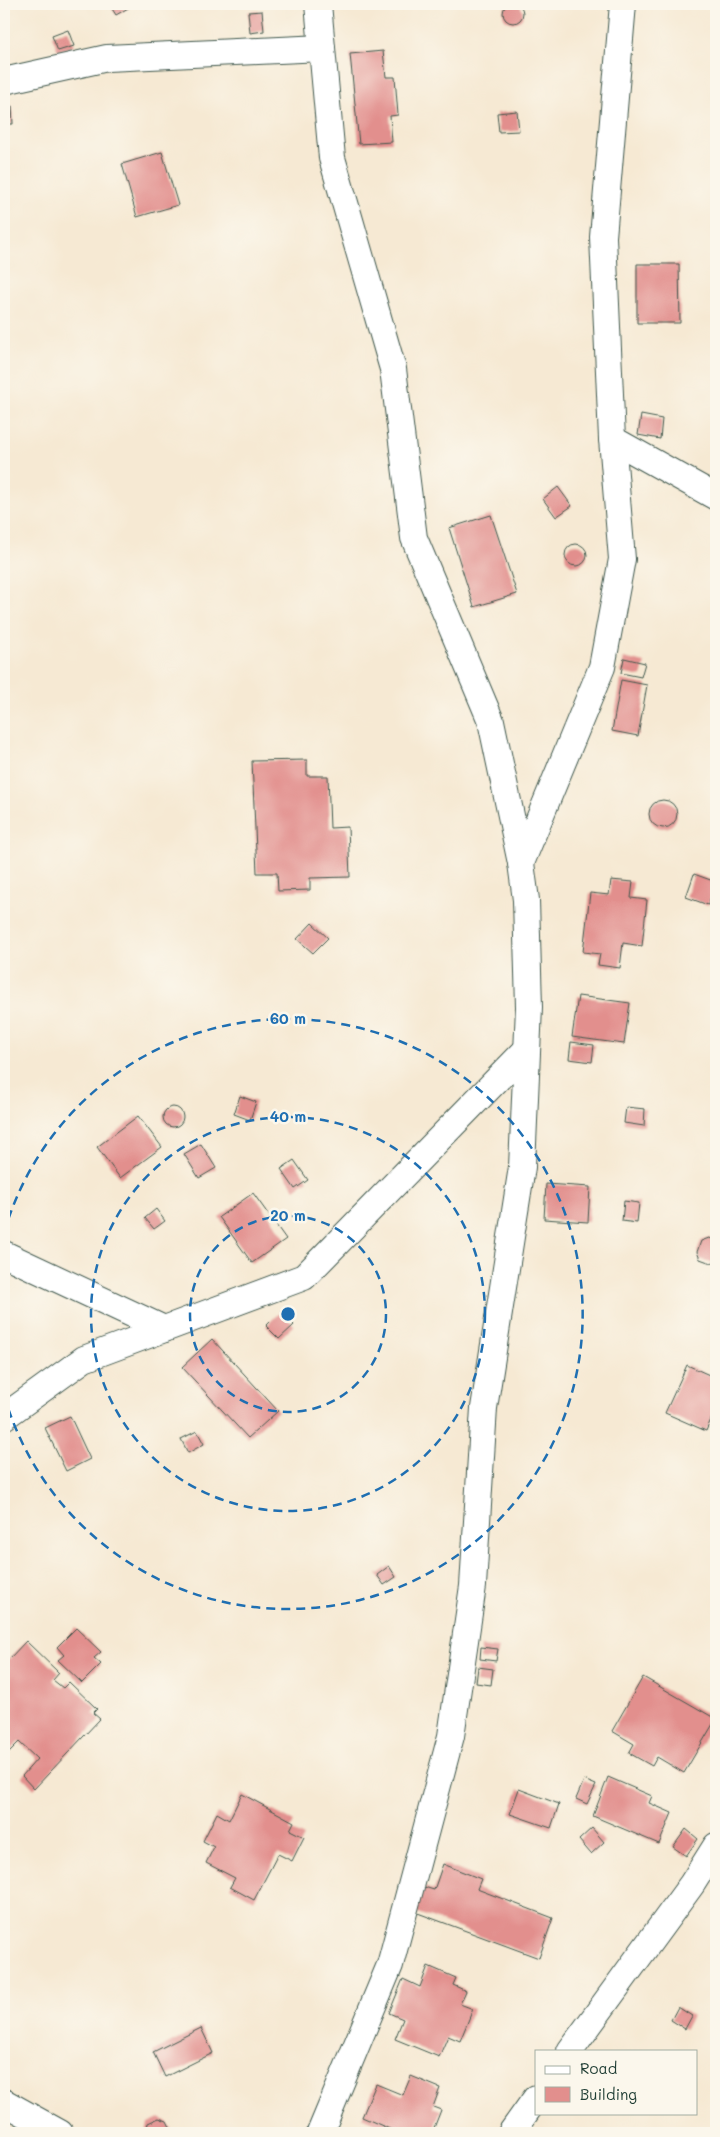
<svg xmlns="http://www.w3.org/2000/svg" width="720" height="2137" font-family="Mali,sans-serif">
<rect width="100%" height="100%" fill="#fbf7ec"/>
<filter id="ink" filterUnits="userSpaceOnUse"><feTurbulence type="fractalNoise" baseFrequency=".02" numOctaves="2"/><feDisplacementMap in="SourceGraphic" scale="10" xChannelSelector="R" yChannelSelector="G"/><feConvolveMatrix kernelMatrix="1 2 1 2 8 2 1 2 1" color-interpolation-filters="sRGB"/></filter>
<filter id="wash" filterUnits="userSpaceOnUse"><feTurbulence type="fractalNoise" baseFrequency=".0096" numOctaves="4" result="noise"/><feDisplacementMap in="SourceGraphic" scale="20" xChannelSelector="R" yChannelSelector="G"/><feGaussianBlur stdDeviation="1.12" result="paint"/><feColorMatrix in="noise" values="0 0 0 0 0 0 0 0 0 0 0 0 0 0 0 0 0 1.4 0 .05"/><feComposite in="paint" operator="in"/></filter>
<g filter="url(#wash)">
<rect width="100%" height="100%" fill="#f6e9d3"/>
<g id="blocks">
<!-- building -->
<g fill="#e28f8d">
<circle cx="513" cy="13" r="10"/>
<path d="M109,4H135L116,15Z"/>
<path d="M262,11L264,31L250,33L248,12Z"/>
<path d="M68,30L74,46L58,51L52,36Z"/>
<path d="M383,51L386,77H395L398,115L390,116L392,142L359,144L350,54Z"/>
<path d="M4,106H12L13,124H4Z"/>
<path d="M517,111L519,131L499,132L497,113Z"/>
<path d="M162,152L178,205L137,217L122,164Z"/>
<path d="M637,264H679L680,323H637Z"/>
<path d="M641,415L662,419L660,439L638,435Z"/>
<path d="M558,487L572,506L556,517L543,499Z"/>
<path d="M491,515L517,594L474,607L449,528Z"/>
<circle cx="576" cy="555" r="11"/>
<path d="M624,658L645,663L641,677L621,673Z"/>
<path d="M621,680L647,685L638,736L612,731Z"/>
<path d="M307,760V776H328L330,828L348,827L350,877L310,878V890L278,891L277,873H257L252,761Z"/>
<circle cx="663" cy="814" r="14"/>
<path d="M694,874L716,882L708,905L686,897Z"/>
<path d="M611,880L633,882L631,898L647,900L642,946L623,943L620,968L598,965L600,954L583,952L590,893L609,895Z"/>
<path d="M312,923L328,938L313,953L297,939Z"/>
<path d="M578,996L630,1003L624,1044L572,1037Z"/>
<path d="M571,1042L594,1045L592,1062L569,1059Z"/>
<path d="M240,1096L256,1102L250,1120L234,1114Z"/>
<path d="M626,1107L645,1109L644,1126L624,1123Z"/>
<circle cx="173" cy="1117" r="10"/>
<path d="M138,1116L162,1147L120,1178L97,1147Z"/>
<path d="M201,1144L216,1168L199,1178L184,1154Z"/>
<path d="M294,1160L308,1180L295,1189L281,1169Z"/>
<path d="M546,1184L590,1187L588,1222L544,1219Z"/>
<path d="M253,1193L286,1239L252,1263L219,1217Z"/>
<path d="M624,1201L639,1203L637,1223L622,1221Z"/>
<path d="M156,1209L165,1221L154,1229L145,1218Z"/>
<path d="M709,1238L716,1240V1261L711,1263L700,1259L697,1252L701,1241Z"/>
<path d="M281,1311L294,1325L279,1339L266,1326Z"/>
<path d="M212,1339L278,1411L248,1438L182,1367Z"/>
<path d="M687,1365L716,1378V1408L706,1431L665,1413Z"/>
<path d="M70,1416L90,1459L66,1471L45,1428Z"/>
<path d="M197,1431L204,1444L188,1453L181,1439Z"/>
<path d="M389,1566L396,1577L384,1585L377,1575Z"/>
<path d="M76,1628L101,1652L94,1658L101,1664L82,1683L58,1660L64,1655L57,1647Z"/>
<path d="M26,1641L59,1673L53,1680L63,1688L69,1682L97,1709L93,1713L100,1719L34,1789L22,1776L37,1759L19,1742L8,1753L4,1748V1656L9,1659Z"/>
<path d="M481,1647L498,1649L496,1661L480,1659Z"/>
<path d="M478,1667L493,1669L491,1685L476,1683Z"/>
<path d="M643,1677L716,1719L684,1773L657,1757L652,1766L629,1753L634,1744L612,1731Z"/>
<path d="M608,1777L652,1796L649,1803L672,1813L659,1844L593,1816Z"/>
<path d="M584,1780L596,1785L587,1804L576,1799Z"/>
<path d="M519,1789L559,1804L551,1828L510,1814Z"/>
<path d="M242,1794L294,1822L290,1830L304,1837L292,1861L278,1854L254,1900L230,1887L235,1878L206,1863L214,1847L203,1841L217,1813L229,1820Z"/>
<path d="M592,1828L604,1842L591,1854L579,1840Z"/>
<path d="M686,1829L698,1839L686,1856L673,1847Z"/>
<path d="M443,1864L481,1879L477,1889L553,1918L539,1958L415,1912L424,1887L434,1890Z"/>
<path d="M428,1966L456,1978L453,1985L466,1991L460,2004L473,2009L460,2041L448,2036L439,2057L395,2039L403,2019L389,2013L403,1979L420,1987Z"/>
<path d="M678,2007L692,2016L685,2029L671,2020Z"/>
<path d="M201,2028L213,2053L165,2077L153,2052Z"/>
<path d="M411,2076L440,2088L433,2107L441,2110L432,2133H390L392,2130L362,2117L376,2084L403,2095Z"/>
<path d="M159,2118L167,2121L171,2129L170,2133H146L148,2123Z"/>
</g>
</g>
</g>
<g filter="url(#ink)">
<use href="#blocks" fill-opacity="0" stroke="#3f574c" stroke-width="1"/>
<g fill="none" stroke-linecap="round" stroke-linejoin="round">
<!-- minor casing -->
<g stroke="#3f574c" stroke-width="28">
<g id="minor">
<path d="M318,4L332,158L393,369L414,538L491,721L521,863"/>
<path d="M4,81L107,58L322,48"/>
<path d="M612,439L716,497"/>
<path d="M4,1254L164,1329"/>
<path d="M4,1417L84,1359L304,1277L527,1049"/>
<path d="M570,2051L692,1884L716,1846"/>
<path d="M4,2102L60,2133"/>
<path d="M320,2133L390,1965L451,1736L473,1586L484,1408L522,1167L529,1007L526,900L521,863L602,667L622,559L612,439L603,237L623,4"/>
<path d="M511,2133L536,2098"/>
</g>
</g>
<!-- minor -->
<use href="#minor" stroke="#fff" stroke-width="26"/>
</g>
</g>
<!-- distance rings -->
<g fill="none" stroke="#1f6fb2" stroke-width="2.5" stroke-dasharray="9 6">
<circle cx="288" cy="1314" r="98"/>
<circle cx="288" cy="1314" r="197"/>
<path d="M4 1233A295 295 0 1 1 4 1395"/>
</g>
<circle cx="288" cy="1314" r="8" fill="#1f6fb2" stroke="#fbf7ec" stroke-width="2.5"/>
<g font-size="15" text-anchor="middle" font-weight="bold" fill="#1f6fb2" stroke="#fbf7ec" stroke-width="5" stroke-linejoin="round" paint-order="stroke">
<text x="288" y="1024">60 m</text>
<text x="288" y="1122">40 m</text>
<text x="288" y="1221">20 m</text>
</g>
<!-- margin -->
<rect width="720" height="2137" fill="none" stroke="#fbf7ec" stroke-width="20"/>
<!-- legend -->
<rect x="535" y="2050" width="162" height="65" fill="#fbf7ec" stroke="#a3ada2"/>
<rect x="545" y="2066" width="25" height="8" fill="#ffffff" stroke="#a3ada2"/>
<text x="580" y="2074" font-size="15" fill="#1f3d34">Road</text>
<rect x="545" y="2087" width="25" height="15" fill="#e28f8d" stroke="#a3ada2"/>
<text x="580" y="2100" font-size="15" fill="#1f3d34">Building</text>
</svg>
